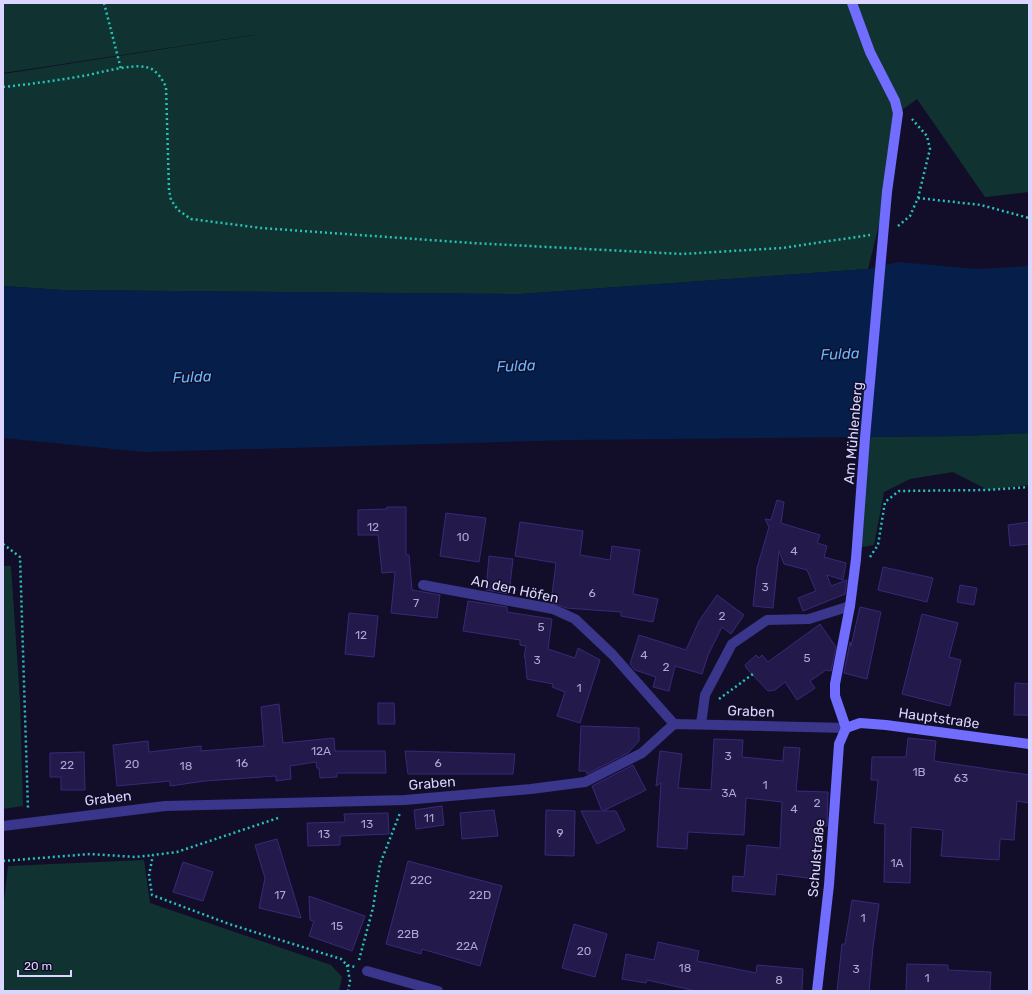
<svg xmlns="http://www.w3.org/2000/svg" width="1032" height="994" font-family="Rubik,sans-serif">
<rect width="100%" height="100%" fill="#120e29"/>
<!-- green -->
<g fill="#103332">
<path d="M3,3H1029V192L985,197L917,99L898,113L887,192L868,269L520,294L61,290L3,286V74L306,27L3,73Z"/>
<path d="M1029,433V485L988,490L953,472L910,479L884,492L874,545L853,549L866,437L962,436Z"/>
<path d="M3,566H11L20,701L23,806L3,809Z"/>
<path d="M144,860L150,903L331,965L342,977L339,991H3V910L8,866Z"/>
</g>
<!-- water -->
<path fill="#061f4a" d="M898,262L977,269L1029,266V433L962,436L571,440L144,452L3,438V286L61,290L520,294L868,269Z"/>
<!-- building -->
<g fill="#23194b" stroke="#382979">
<path d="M777,500L784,502L781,523L820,535L817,543L827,546L824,557L846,563L843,580L827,575L831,586L847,580L845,594L803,611L798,598L816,591L807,570L784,564L779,551L773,608L753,606L757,568L769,527L765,519L771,520Z"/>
<path d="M387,507H406V555H409L412,590L440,595L437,618L391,613L395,572L382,573L378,535H358V510L387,509Z"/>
<path d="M446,513L486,518L479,562L440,556Z"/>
<path d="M520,522L583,531L580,555L610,560L612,546L640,550L633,594L658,599L653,622L621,616V612L566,608L551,602L556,563L515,556Z"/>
<path d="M1029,522V544L1010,546L1008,525Z"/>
<path d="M489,556L513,559L509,594L486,590Z"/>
<path d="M883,567L933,578L927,602L878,590Z"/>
<path d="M960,585L977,588L974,605L957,602Z"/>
<path d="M717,595L744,615L731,634L722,627L708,655L702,674L675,666L669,691L653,687L656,677L635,670L630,664L639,635L686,650L699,621Z"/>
<path d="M468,601L507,607V612L552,619L548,649L575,658L578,648L600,660L580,723L557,716L565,692L552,687L553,684L527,679L525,657H524L526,646L520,645V640L463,631Z"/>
<path d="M860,607L881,612L867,679L844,673L850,642L851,646Z"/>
<path d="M349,613L378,616L374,657L345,654Z"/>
<path d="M922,614L958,623L949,657L961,660L950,706L902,694Z"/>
<path d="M820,624L836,647L831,671L826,670L810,681L815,688L797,700L785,682L775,690L768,691L747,669L745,665L756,655L759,658L762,655L768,662Z"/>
<path d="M1015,683L1029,684V715H1014Z"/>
<path d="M378,703H394L395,724H378Z"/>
<path d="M279,704L283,743L334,738L335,751H385L386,773H337V777L320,778L319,768H317L316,762L290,766L291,779L276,781V776L205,781L170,786V781L117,786L113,745L148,741L149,752L201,746V751L264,746L261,707Z"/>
<path d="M581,726L639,728V741L628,753L587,774L586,771H579Z"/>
<path d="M908,738L936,741L934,761L1029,775V803L1017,801L1014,840L1000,839L999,860L941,856L943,830L911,827L910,883L884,882L885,824L874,823L878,780H871L872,757H906Z"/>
<path d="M714,739L743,740L742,757L783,761L784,747L800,748L796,791L828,792L827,826H822L815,879L777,874L775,895L732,891L733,876L744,877L747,845L780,848L782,802L746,798L744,835L688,832L687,849L657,847L661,783L656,786L660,751L682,754L678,788L711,790Z"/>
<path d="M405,751L515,754L513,774H408Z"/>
<path d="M84,752L85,790H61V777H50V753Z"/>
<path d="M633,765L646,790L603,811H616L625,830L597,844L581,811H602L592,786Z"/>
<path d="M442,806L444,825L416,829L414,810Z"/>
<path d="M494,810L498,836L462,839L460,813Z"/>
<path d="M546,810L575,811L574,856L545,855Z"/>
<path d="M388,813L389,834L340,836V845L308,846L307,823L345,822L344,814Z"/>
<path d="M277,839L283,859L301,918L259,908L265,878L255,845Z"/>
<path d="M408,861L502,886L480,966L422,949L421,954L386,944Z"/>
<path d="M183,862L213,872L203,901L173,892Z"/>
<path d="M309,896L365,916L352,951L309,936L314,921L310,920Z"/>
<path d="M852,900L879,904L873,947L869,991H837L842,944H845Z"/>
<path d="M574,924L607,934L595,977L562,968Z"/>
<path d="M658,942L699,951L697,961L756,973L757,965L803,969L802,991H696L647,980L646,983L622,979L626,954L654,960Z"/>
<path d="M907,964L948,965V970L991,972L990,991H906Z"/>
</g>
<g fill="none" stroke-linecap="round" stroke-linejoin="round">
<!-- path -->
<g stroke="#26c3b8" stroke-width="2.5" stroke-dasharray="2 3" stroke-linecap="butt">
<path d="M104,3L121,69"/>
<path d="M3,87C32,84 60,80 88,75C102,72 132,64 145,67C156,68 162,79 166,87L169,190L171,200L178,210L191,219L261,228L472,243L682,254L782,248L870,235"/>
<path d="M918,198L981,205L1029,218"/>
<path d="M898,226L910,216L918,198L930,149L927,136L912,119"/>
<path d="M3,544L20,557L28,809"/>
<path d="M870,557L878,545L885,502L899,491L988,490L1029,487"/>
<path d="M719,699L753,674"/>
<path d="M278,818L177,852L153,855L149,875L152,895L229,924L341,959L347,965L355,967"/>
<path d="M3,861L90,854L136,857L153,855"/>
<path d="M359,960L373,908L380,864L400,813"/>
<path d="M347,965L350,981L348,991"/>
</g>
<!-- street -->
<g stroke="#39368b" stroke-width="10">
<path d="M423,585L553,609L575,619L612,654L674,724"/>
<path d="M701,724L705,695L732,644L767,620L809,619L850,606"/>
<path d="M3,826L165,806L405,800L531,789L585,782L642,753L674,724L846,728"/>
<path d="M367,971L438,991"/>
</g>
<!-- secondary -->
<g stroke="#706dff" stroke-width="10">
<path d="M852,3L870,52L895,101L898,113L887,192"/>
<path d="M846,728L860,723L886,725L1029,744"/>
<path d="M846,728L835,696V684L850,606L856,559"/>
<path d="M817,991L829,885L839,744L846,728"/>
</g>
<!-- secondary-bridge -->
<path stroke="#706dff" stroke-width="10" d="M856,559L865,438L887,192"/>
</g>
<g text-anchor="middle" stroke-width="3" stroke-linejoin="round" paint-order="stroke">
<!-- number labels -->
<g font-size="12" fill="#aca7d2">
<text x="373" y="531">12</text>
<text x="463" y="541">10</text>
<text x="794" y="555">4</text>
<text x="765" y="591">3</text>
<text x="592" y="597">6</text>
<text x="416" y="607">7</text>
<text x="722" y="620">2</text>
<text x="541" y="631">5</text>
<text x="361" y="639">12</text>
<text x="644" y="659">4</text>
<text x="807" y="662">5</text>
<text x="537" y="664">3</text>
<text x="666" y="671">2</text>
<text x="579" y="692">1</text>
<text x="321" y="755">12A</text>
<text x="728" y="760">3</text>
<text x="242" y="767">16</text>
<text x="438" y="767">6</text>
<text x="132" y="768">20</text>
<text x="67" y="769">22</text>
<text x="186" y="770">18</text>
<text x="919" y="776">1B</text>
<text x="961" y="782">63</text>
<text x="765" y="789">1</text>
<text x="729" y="797">3A</text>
<text x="817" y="807">2</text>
<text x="794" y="813">4</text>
<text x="429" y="822">11</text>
<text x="367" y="828">13</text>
<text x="560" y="837">9</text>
<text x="324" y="838">13</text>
<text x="897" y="867">1A</text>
<text x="421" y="884">22C</text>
<text x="280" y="899">17</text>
<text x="480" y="899">22D</text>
<text x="863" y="922">1</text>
<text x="337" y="930">15</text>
<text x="408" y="938">22B</text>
<text x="467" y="950">22A</text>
<text x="584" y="955">20</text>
<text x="685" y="972">18</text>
<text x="856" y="973">3</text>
<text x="927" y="982">1</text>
<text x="779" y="984">8</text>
</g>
<!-- street labels -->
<g font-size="14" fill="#dad6ff" stroke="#120e29">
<text transform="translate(853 433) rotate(-85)" y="5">Am Mühlenberg</text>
<text transform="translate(515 589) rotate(12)" y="5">An den Höfen</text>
<text transform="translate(751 711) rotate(2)" y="5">Graben</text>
<text transform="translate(939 718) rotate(8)" y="5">Hauptstraße</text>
<text transform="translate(432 783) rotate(-5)" y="5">Graben</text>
<text transform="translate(108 798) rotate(-7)" y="5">Graben</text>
<text transform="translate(816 858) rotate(-85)" y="5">Schulstraße</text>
</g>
<!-- water labels -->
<g font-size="15" font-style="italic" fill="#64b8ff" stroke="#120e29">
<text transform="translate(840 354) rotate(-2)" y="5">Fulda</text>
<text transform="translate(516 366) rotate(-2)" y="5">Fulda</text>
<text transform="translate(192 377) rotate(-2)" y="5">Fulda</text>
</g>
</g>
<!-- border -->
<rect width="1032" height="994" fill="none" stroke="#dad6ff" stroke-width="8"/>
<!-- scale -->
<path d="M18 970v6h53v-6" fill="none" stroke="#dad6ff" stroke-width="2"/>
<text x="24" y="970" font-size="12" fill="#dad6ff" stroke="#120e29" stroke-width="3" paint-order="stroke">20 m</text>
</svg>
